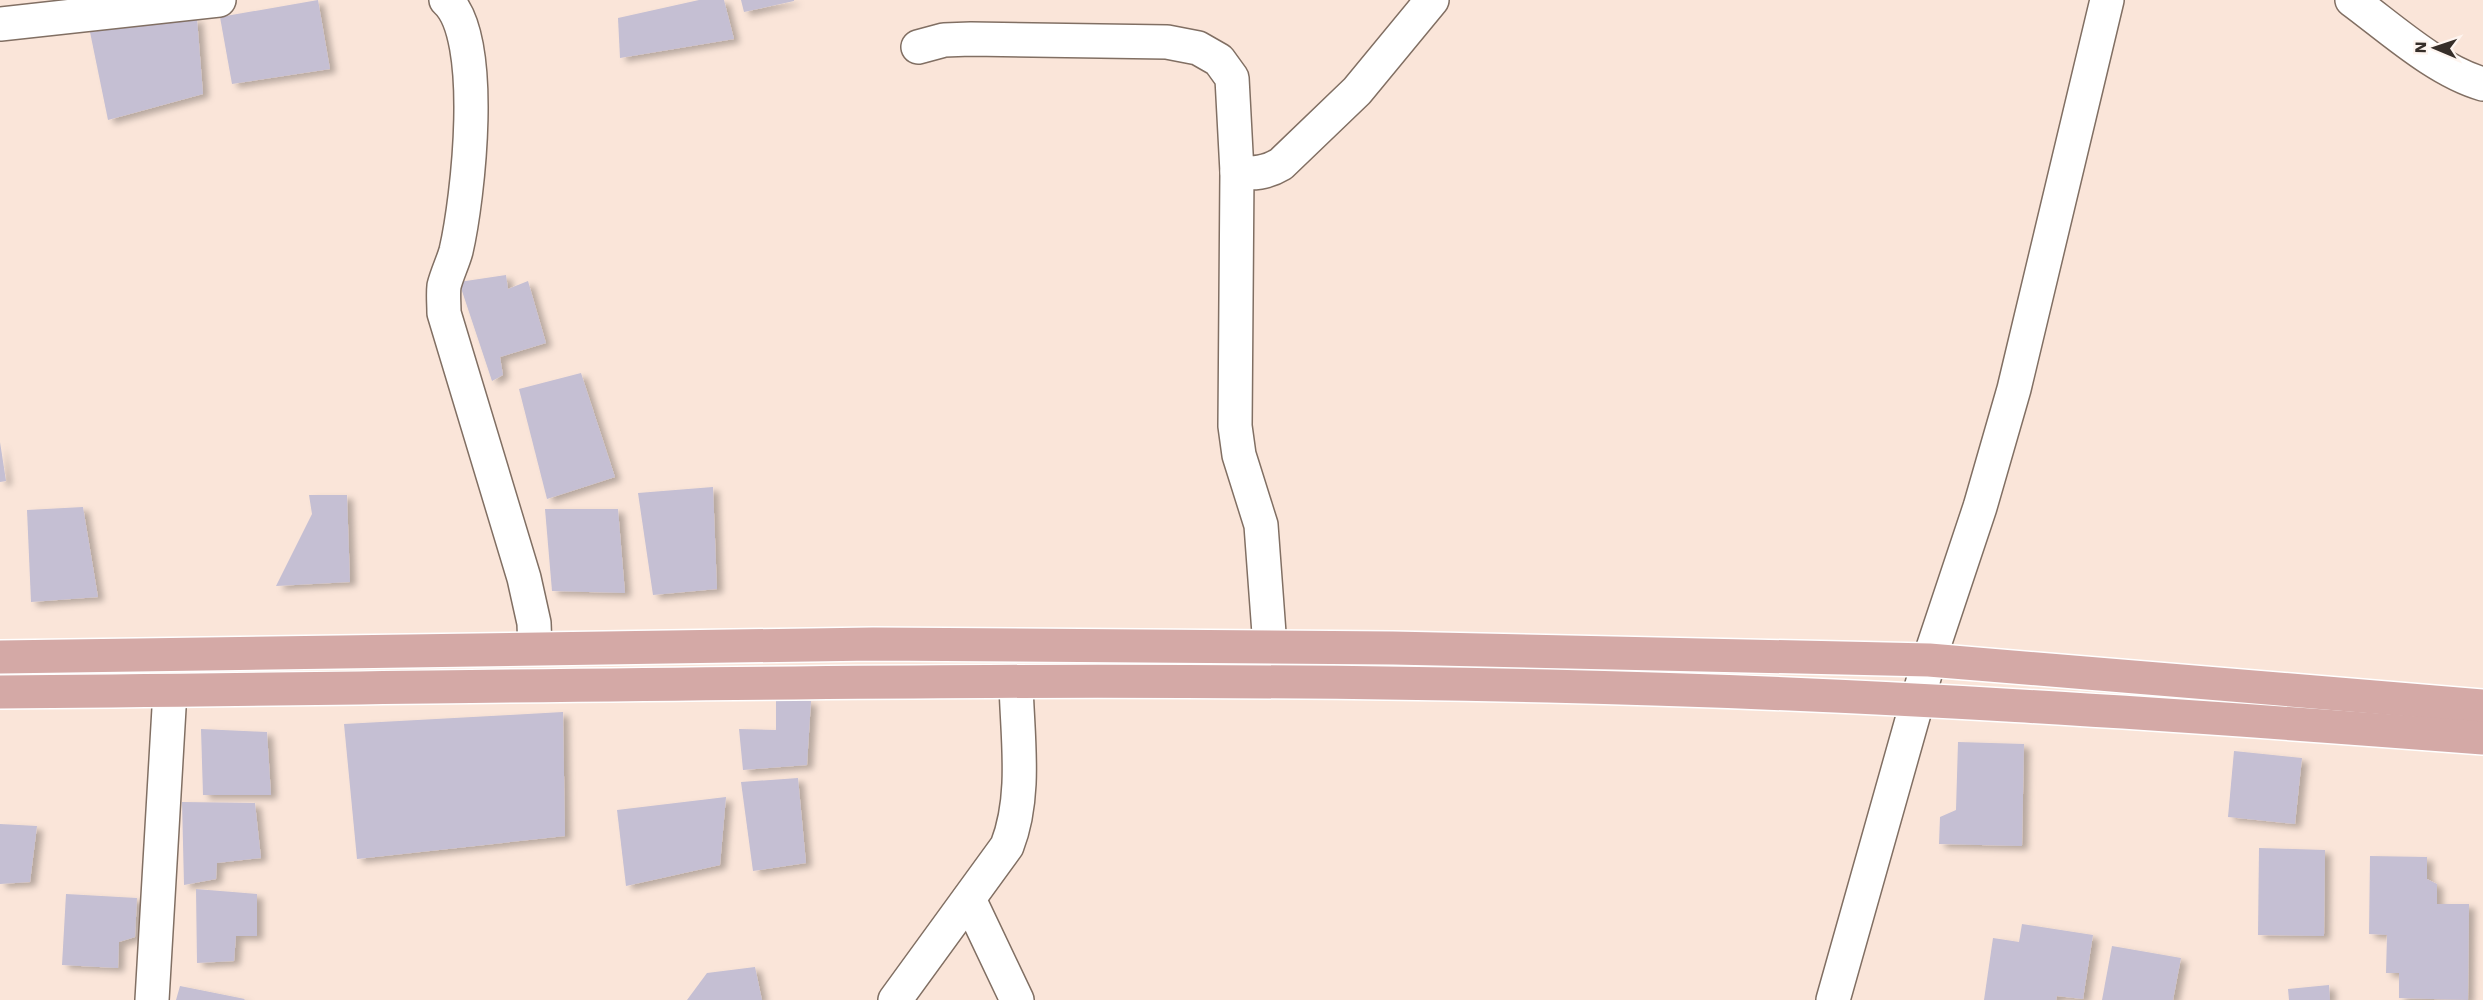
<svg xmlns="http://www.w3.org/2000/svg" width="2483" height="1000" font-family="'Work Sans',sans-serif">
<defs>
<filter id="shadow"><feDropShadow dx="6" dy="4" stdDeviation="3" flood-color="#0004"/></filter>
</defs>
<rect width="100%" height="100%" fill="#fae5d9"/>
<!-- building -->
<g fill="#c5bfd3" filter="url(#shadow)">
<path d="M318,0L330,69L232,84L220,17Z"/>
<path d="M699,0H724L734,39L620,58L618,18Z"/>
<path d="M741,0H794V1L744,12Z"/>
<path d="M197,18L203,94L108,120L90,32Z"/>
<path d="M506,275L508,289L528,281L546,343L500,357L503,375L492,381L459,282Z"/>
<path d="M581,373L615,477L547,499L519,389Z"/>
<path d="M0,442L6,481L0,482Z"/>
<path d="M713,487L717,589L653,595L638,493Z"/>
<path d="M309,495H347L350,582L276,586L312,514Z"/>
<path d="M83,507L98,597L31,602L27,510Z"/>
<path d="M545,509H618L625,593L552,591Z"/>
<path d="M776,698L811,701L807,765L743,770L739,729L776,730Z"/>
<path d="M563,712L565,836L357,859L344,724Z"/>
<path d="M201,729L267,732L271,795H203Z"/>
<path d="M1958,742L2024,744L2022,846L1939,844L1940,817L1956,810Z"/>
<path d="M2234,751L2302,758L2295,824L2228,817Z"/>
<path d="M798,778L806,863L753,871L741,782Z"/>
<path d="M726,797L720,865L626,886L617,810Z"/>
<path d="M182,802L255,803L261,858L217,863L216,879L184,885Z"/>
<path d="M0,824L37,826L30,882L0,884Z"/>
<path d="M2259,848L2325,850L2324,936L2258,935Z"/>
<path d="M2370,856L2427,857V879L2437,884V904H2469L2468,1000L2399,998V973H2386L2387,935L2369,934Z"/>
<path d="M196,889L257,894V936H236L234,961L197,963Z"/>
<path d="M66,894L137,898L135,937L119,942L118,968L62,965Z"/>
<path d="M2022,924L2093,935L2083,999L2057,996L2056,1000H1984L1993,938L2019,942Z"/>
<path d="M2112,946L2181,958L2173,1000H2102Z"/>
<path d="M755,967L762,1000H687L707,973Z"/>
<path d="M2329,985L2330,1000H2289L2288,989Z"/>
<path d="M180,986L245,999L244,1000H176Z"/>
</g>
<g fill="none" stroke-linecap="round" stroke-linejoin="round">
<!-- minor casing -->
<g stroke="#816f63" stroke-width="36">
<g id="minor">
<path d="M446,0C487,36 468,199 456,251C453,262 447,274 444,286C443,294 444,304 444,313L524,578L534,623L535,649"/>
<path d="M2352,0C2390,28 2437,71 2483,84"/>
<path d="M0,24L219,0"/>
<path d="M918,47L944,40L971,39L1167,42L1198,48L1219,60L1232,78L1237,172L1235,426L1239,455L1261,525L1270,647"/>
<path d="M1237,172C1254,174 1266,173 1281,164L1357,91L1432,0"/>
<path d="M969,899L1017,1000"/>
<path d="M152,1000L170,691"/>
<path d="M895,1000L1007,846C1027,795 1017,735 1016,682"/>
<path d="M1833,1000L1929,660L1980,507L2014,389L2107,0"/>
</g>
</g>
<!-- major casing -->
<g stroke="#fff" stroke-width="36">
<g id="major">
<path d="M0,657L873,644L1393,648L1929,660L2483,706"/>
<path d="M0,692C516,688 1032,674 1548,686C1860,693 2172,714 2483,738"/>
</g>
</g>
<!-- minor -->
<use href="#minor" stroke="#fff" stroke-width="33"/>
<!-- major -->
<use href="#major" stroke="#d4a9a6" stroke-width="33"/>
</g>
<!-- north arrow -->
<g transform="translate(2435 48) rotate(272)" stroke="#fef5f0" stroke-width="4.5" paint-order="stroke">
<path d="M0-4.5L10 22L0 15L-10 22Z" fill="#362e29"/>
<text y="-9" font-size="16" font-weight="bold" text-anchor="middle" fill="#362e29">N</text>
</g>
</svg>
